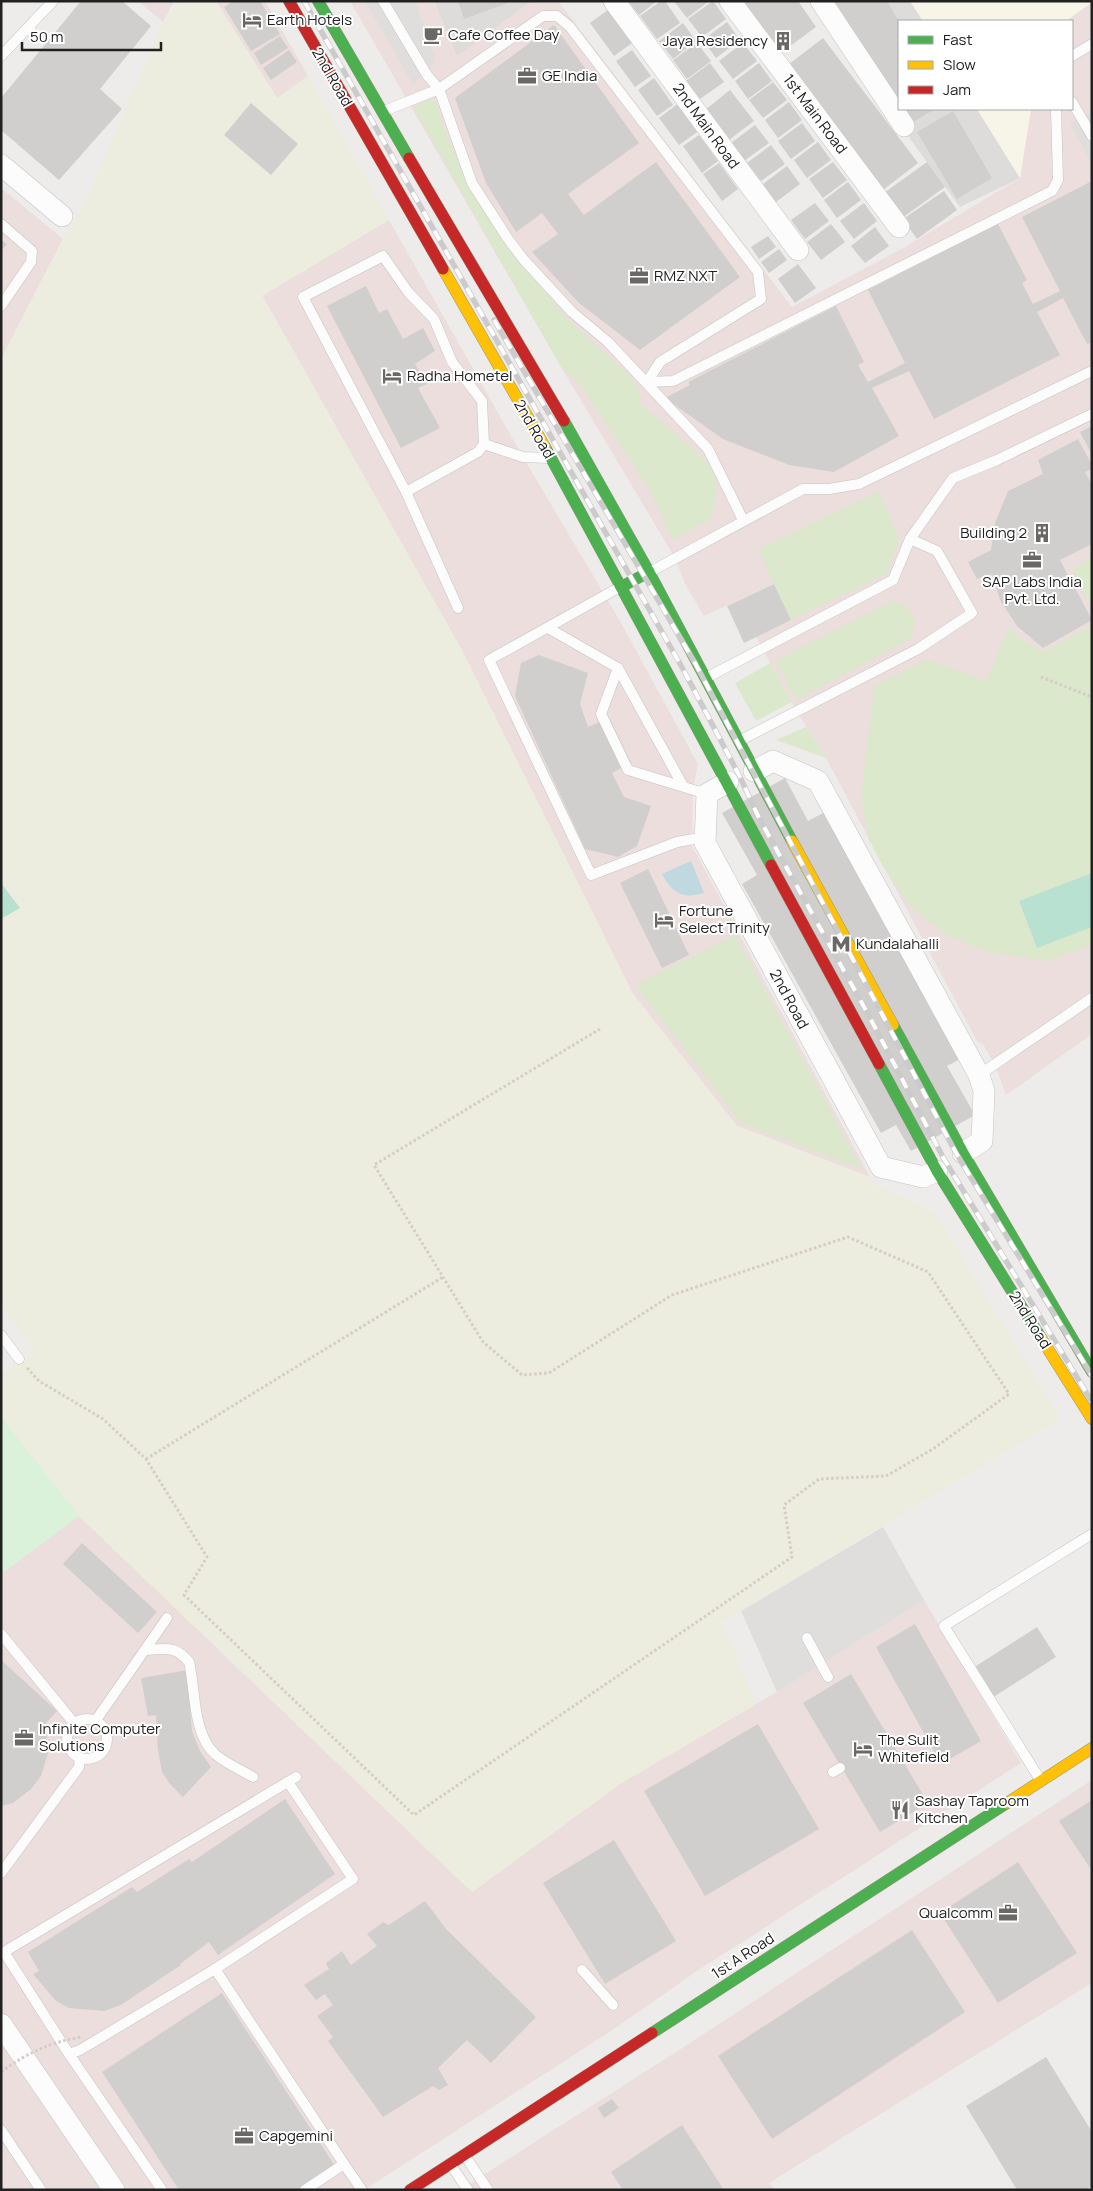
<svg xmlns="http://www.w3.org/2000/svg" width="1093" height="2191" font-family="Manrope,sans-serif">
<rect width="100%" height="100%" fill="#eeecea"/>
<!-- residential -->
<g fill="#dedcdb">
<path d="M434,1H532L457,57Z"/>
<path d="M809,1H910L923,21H899V109H977L1020,178L960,207Z"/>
</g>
<!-- commercial -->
<g fill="#ebdedd">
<path d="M138,1H174L163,22Z"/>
<path d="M216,1H265L308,76L277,98Z"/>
<path d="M350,1H434L457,56L532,1H558L792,307L907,246L1020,178L1031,109H1072V21H1066L1092,2V1034L1006,1095L995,1065L983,1044L977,1041L826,758L797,712L756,637L791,620L774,584L704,616L685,584L675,558L561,367Z"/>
<path d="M1,188L63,239L1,359Z"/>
<path d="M389,220L523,457L620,621L698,764L693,789L692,846L870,1177L737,1126L633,994L464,654L262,295Z"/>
<path d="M79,1516L472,1892L620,1784L777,1692L924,1600L1021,1763L697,1971L611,2031L364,2190H1V1574Z"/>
<path d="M1092,1780V1983L769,2183L775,2190H460L673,2054Z"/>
</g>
<!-- education -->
<g fill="#f6f5e7">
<path d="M910,1H1092V2L1066,21H923Z"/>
<path d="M977,109H1031L1020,178Z"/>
</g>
<!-- farmland -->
<path fill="#ecedde" d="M181,1H215L277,98L308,76L389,220L262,296L464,654L633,994L737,1126L870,1177L874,1185L934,1211L1061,1419L722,1622L756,1704L620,1784L472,1892L79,1516L1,1417V1375L35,1352L1,1306V919L20,907L1,883V359L63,239L79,215L163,22Z"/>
<!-- grass -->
<g fill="#dbe8cc">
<path d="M432,99L437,104L440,118L466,182L505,245L569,320L629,375L639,390L641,405C650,410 707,460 711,467C720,482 715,503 711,519L673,540L649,489L579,383L561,367L414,108L424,100Z"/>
<path d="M879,491L899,539L886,574L791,620L758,549Z"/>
<path d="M1092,558V609L1072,569Z"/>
<path d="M893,601C915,605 921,625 907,641L796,700L775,661Z"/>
<path d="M1092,625V945L1046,961L993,953L948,936L912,908L885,870L869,840L861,796L874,686L927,659L986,681L1009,627L1024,641L1044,652Z"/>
<path d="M770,663L792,702L756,721L735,683Z"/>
<path d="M806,727L826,758L776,740Z"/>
<path d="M735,935L862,1169L741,1123L642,994L637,984Z"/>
</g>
<!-- park -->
<path fill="#daf1da" d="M1,1417L79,1516L1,1574Z"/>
<!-- pitch -->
<g fill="#b9e1d1">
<path d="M1092,873V927L1037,948L1019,901Z"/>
<path d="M1,883L20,908L1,919Z"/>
</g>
<!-- parking -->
<g fill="#dfdedd">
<path d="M365,1H415L436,60L413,85Z"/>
<path d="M1092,112V164L1070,124Z"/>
<path d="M883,1527L924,1600L777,1692L741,1611Z"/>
</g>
<!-- water -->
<path fill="#c0d8df" d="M691,861L704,893C682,899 673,894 662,874Z"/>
<!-- building -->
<g fill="#d1cfcd">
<path d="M81,1H122L151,26L100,89L122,109L59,180L1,130V98Z"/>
<path d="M233,1H260L280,34L251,51L224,7Z"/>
<path d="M458,1H507L508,3L464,19Z"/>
<path d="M628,1H657L639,15Z"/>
<path d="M661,1H665L680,23L657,39L640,16Z"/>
<path d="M674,1H709L687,18Z"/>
<path d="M713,1L726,19L702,37L688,19Z"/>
<path d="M748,1H798L816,27L778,55L743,5Z"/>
<path d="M832,1H887L899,22V109H935L908,125Z"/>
<path d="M608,10L632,43L614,56L590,23Z"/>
<path d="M727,22L740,40L716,58L703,40Z"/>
<path d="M683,23L696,41L673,59L659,41Z"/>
<path d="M554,25L639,143L568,194L584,215L656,162L740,277L640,350L579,303L532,252L558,234L542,213L516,232L486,183L455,98Z"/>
<path d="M280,36L288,48L261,65L254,53Z"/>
<path d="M823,38L918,163L883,190L788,65Z"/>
<path d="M697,43L711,61L687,79L673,60Z"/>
<path d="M743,43L757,61L733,79L719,61Z"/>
<path d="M289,50L297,62L271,80L263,68Z"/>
<path d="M632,50L651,76L635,87L616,61Z"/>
<path d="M710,63L724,82L700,99L686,81Z"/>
<path d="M759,63L772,81L748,99L735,81Z"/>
<path d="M654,78L673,105L657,116L638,90Z"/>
<path d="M773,82L787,100L763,118L749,100Z"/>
<path d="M730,90L754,121L729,140L705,110Z"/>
<path d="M789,102L802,120L778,138L765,120Z"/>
<path d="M251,103L298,144L271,175L224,135Z"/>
<path d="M679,103L700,130L679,145L659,118Z"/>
<path d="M953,111L992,178L957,199L917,132Z"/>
<path d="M802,123L815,141L791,159L778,141Z"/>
<path d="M755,125L769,143L744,161L731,143Z"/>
<path d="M699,135L718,161L702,173L683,146Z"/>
<path d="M818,142L831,160L807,178L794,160Z"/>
<path d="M771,145L785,164L761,181L747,163Z"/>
<path d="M833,162L847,180L823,198L809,179Z"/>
<path d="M927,162L945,187L902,218L884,193Z"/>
<path d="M719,163L738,189L722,201L703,174Z"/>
<path d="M787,166L800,184L776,202L763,184Z"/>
<path d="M1092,181V342L1087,344L1063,298L1037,312L1060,355L934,419L909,371L872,388L899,436L834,472L789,465L723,439L665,398L690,385L688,382L836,306L864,362L858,365L868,382L905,363L868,290L998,224L1027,280L1022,283L1033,304L1060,291L1022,217Z"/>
<path d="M848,182L861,200L837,218L824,200Z"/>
<path d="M944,191L957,210L917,239L903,219Z"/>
<path d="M815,203L829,221L805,239L791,220Z"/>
<path d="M864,203L877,221L854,239L840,221Z"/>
<path d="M831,224L845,242L821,260L807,242Z"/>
<path d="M875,227L889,246L865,263L851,246Z"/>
<path d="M768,236L776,247L759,259L751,247Z"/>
<path d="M1,240L7,244L1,251Z"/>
<path d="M779,249L787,260L769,273L761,262Z"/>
<path d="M798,264L816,288L795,303L778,279Z"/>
<path d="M366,286L379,313L387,309L403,339L423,328L435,351L415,364L427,384L418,388L440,428L401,448L327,306Z"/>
<path d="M1092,426V455L1080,432Z"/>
<path d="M1078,439L1092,465V469L1085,472L1092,485V544L1060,560L1092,620L1043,648L1017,626L1000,600L992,574L977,579L968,562L991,550L995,523L1008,491L1043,474L1038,460Z"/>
<path d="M774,584L791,620L744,643L727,606Z"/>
<path d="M539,655L588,673L580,704L588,727L609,718L631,763L612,773L624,797L651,806L637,846L618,857L585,849L515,696L521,663Z"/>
<path d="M785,778L808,821L825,812L962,1058L947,1066L975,1115L911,1151L896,1125L881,1133L742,884L757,875L722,813Z"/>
<path d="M648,869L689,955L662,968L620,883Z"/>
<path d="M82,1543L157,1612L138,1633L63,1564Z"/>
<path d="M915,1624L981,1741L941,1764L876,1647Z"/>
<path d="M1037,1627L1056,1657L992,1698L973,1668Z"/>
<path d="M1,1660L57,1711L46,1723L48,1753L41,1776L31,1789L13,1803L1,1806Z"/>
<path d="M188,1670L195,1708L190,1709L192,1731L200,1751L211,1767L183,1797L170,1784L162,1772L158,1750L156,1715L148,1716L141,1678Z"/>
<path d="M851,1674L928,1803L880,1832L803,1703Z"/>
<path d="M758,1724L819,1829L705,1896L644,1791Z"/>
<path d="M285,1799L335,1874L218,1955L209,1942L180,1964L181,1965L121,2005L104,2011L69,2008L56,2001L33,1974L39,1971L28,1952L132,1887L137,1892L189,1859L192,1862Z"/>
<path d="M1092,1800V1871L1059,1821Z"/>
<path d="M614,1840L676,1941L605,1984L543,1883Z"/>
<path d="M1018,1862L1077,1953L998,2003L940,1913Z"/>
<path d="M425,1901L446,1929L536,2017L491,2063L467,2040L438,2068L448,2085L439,2090L433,2086L383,2117L328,2041L333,2037L317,2016L333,2005L325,1994L316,2000L304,1985L329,1969L326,1963L342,1951L351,1965L377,1946L367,1934L383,1922L389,1925Z"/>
<path d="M912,1930L965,2012L772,2139L718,2056Z"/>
<path d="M222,1993L335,2166L299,2190H179L102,2072Z"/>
<path d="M1046,2057L1092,2132V2186L1085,2190H1017L966,2106Z"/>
<path d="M612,2099L619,2108L604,2118L598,2108Z"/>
<path d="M682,2125L724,2190H623L611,2172Z"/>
</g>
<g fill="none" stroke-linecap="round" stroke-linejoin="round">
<!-- lane casing -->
<g stroke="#c4c3c2" stroke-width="11">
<g id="lane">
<path d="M383,1L427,75L439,89L472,183L508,239L524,260L572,312L608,342L708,449L743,520"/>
<path d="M1,56L53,1"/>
<path d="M1072,56L1092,44"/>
<path d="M1072,102L1092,136"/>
<path d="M384,111L439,89L543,16H557L570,27L758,272L761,299L660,362L647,382"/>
<path d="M1,224L32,251L31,262L1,306"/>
<path d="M647,382L673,381L1052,191L1058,180L1056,109"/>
<path d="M484,444L478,452L406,492L303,297L383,256L408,292L434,319L452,362L482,401L484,444L523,457L548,458"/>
<path d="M406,492L458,608"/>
<path d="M650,572L803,489H829L859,484L1092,371"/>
<path d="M620,587L489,660L591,875L677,842L705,837"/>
<path d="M548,628L618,668L682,784"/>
<path d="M618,668L601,714L628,770L707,794"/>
<path d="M706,678L893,580L910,539L953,478L997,460L1092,414"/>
<path d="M739,741L918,649L972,613L937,551L910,539"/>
<path d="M979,1075L1092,998"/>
<path d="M1,1335L19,1359"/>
<path d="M1,1634L74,1723"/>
<path d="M807,1638L828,1677"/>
<path d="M145,1650C166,1649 175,1645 189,1662C196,1691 192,1734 216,1755C227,1764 241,1770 253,1777"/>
<circle cx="87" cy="1739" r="20"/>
<path d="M96,1720L167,1618"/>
<path d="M833,1772L840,1768"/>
<path d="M1041,1781L944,1626L1092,1534"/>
<path d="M1,1873L79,1767L80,1758"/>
<path d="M215,1969L344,2164L305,2190"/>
<path d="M582,1970L613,2005"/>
<path d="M69,2054L80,2050L215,1969L353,1879L288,1782"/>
<path d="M1,2130L41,2190"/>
<path d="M465,2156L488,2190"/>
<path d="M344,2164L362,2190"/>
<path d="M450,2164L468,2190"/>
<path d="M162,2190L69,2054L4,1952L296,1777"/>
</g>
</g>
<!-- street casing -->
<g stroke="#c4c3c2" stroke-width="22">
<g id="street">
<path d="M614,1L798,250"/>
<path d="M730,1L899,227"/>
<path d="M821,1L904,126"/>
<path d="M1,165L62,216"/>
<path d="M754,771L773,761L818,781L979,1075L984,1091L982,1141L963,1153"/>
<path d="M728,782L707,794L705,843L881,1167L923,1177L937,1171"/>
<path d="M1,2024L114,2190"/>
</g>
</g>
<!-- fast casing -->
<g stroke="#959783" stroke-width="12">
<g id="fast">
<path d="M318,1L409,158"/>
<path d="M545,447L621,587L649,572L564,421"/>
<path d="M649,572L792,841"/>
<path d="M621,587L771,865"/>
<path d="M893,1025L963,1153L1092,1372"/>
<path d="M879,1064L937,1171L1041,1338"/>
<path d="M652,2033L1007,1803"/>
</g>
</g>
<!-- slow casing -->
<g stroke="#959783" stroke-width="12">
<g id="slow">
<path d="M443,269L545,447"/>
<path d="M792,841L893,1025"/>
<path d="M1041,1338L1092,1419"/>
<path d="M1007,1803L1092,1748"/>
</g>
</g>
<!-- jam casing -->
<g stroke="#959783" stroke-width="12">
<g id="jam">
<path d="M289,1L443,269"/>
<path d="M409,158L564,421"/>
<path d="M771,865L879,1064"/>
<path d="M410,2190L652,2033"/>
</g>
</g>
<!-- path -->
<g stroke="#d7cbca" stroke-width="3" stroke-dasharray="2.5 2.5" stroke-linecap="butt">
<path d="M1041,677L1092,697"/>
<path d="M27,1368L39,1381L103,1419L146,1459L207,1557L184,1595L414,1815L792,1557L784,1505L819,1479L886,1476L933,1449L1009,1394L928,1272L848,1237L672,1295L549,1373L522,1375L483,1342L374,1165L600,1029"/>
<path d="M146,1459L443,1277"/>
</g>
<!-- lane -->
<use href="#lane" stroke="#fcfcfc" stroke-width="10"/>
<!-- street -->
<use href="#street" stroke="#fcfcfc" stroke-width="21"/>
<!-- fast -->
<use href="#fast" stroke="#4caf50" stroke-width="11"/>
<!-- slow -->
<use href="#slow" stroke="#ffc107" stroke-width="11"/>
<!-- jam -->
<use href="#jam" stroke="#c62828" stroke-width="11"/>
<!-- rail casing -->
<g stroke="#cbcbcb" stroke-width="5.5">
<g id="rail">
<path d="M304,1L683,669L739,775L759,818L868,1014L944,1159L1092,1402"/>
<path d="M494,320L695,663L956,1153L1092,1376"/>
</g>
</g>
<!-- rail -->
<use href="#rail" stroke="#fff" stroke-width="4" stroke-dasharray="11" stroke-linecap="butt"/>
<!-- path-bridge -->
<path stroke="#d7cbca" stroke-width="3" stroke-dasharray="2.5 2.5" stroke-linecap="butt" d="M1,2072C27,2053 50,2042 82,2037"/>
</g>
<!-- icons -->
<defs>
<g id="hotel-bare" transform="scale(1.5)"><path d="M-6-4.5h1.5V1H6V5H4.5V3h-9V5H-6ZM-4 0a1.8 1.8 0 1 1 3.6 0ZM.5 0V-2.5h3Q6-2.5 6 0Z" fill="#696867" stroke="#fff" stroke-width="2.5" paint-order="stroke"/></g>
<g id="cafe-bare" transform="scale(1.5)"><path d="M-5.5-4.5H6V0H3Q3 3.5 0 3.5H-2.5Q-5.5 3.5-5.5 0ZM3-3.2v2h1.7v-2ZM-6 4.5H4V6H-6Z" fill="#696867" stroke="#fff" stroke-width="2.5" paint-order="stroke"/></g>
<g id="building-bare" transform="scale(1.5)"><path d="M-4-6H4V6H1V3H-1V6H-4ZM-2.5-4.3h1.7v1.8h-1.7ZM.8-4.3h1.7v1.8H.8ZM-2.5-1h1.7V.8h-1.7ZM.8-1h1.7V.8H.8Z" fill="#696867" stroke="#fff" stroke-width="2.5" paint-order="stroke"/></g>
<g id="office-bare" transform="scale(1.5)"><path d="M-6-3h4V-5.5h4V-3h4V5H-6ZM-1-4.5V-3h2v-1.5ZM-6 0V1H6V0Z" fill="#696867" stroke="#fff" stroke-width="2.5" paint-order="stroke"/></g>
<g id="metro-bare" transform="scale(1.5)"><path d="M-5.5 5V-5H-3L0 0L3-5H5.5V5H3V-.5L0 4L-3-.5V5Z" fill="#696867" stroke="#fff" stroke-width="2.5" paint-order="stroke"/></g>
<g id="restaurant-bare" transform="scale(1.5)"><path d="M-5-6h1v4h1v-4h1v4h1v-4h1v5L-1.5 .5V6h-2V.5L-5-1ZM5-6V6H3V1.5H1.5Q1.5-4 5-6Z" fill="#696867" stroke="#fff" stroke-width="2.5" paint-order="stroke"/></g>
</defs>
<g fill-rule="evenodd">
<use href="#hotel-bare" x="252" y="20"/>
<use href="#cafe-bare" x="433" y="35"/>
<use href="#building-bare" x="783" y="41"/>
<use href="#office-bare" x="527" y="76"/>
<use href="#office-bare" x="639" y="276"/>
<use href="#hotel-bare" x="392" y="376"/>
<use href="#building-bare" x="1042" y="533"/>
<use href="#office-bare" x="1032" y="560"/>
<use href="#hotel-bare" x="664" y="920"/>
<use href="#metro-bare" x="841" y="944"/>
<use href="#office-bare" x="24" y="1738"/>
<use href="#hotel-bare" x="863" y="1749"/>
<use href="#restaurant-bare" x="900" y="1810"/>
<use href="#office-bare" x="1008" y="1913"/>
<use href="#office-bare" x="244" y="2136"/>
</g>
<g text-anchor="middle" stroke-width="4" stroke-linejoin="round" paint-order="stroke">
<!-- poi labels -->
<g font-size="15" fill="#212121" stroke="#fff" text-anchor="start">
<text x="267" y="25">Earth Hotels</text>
<text x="448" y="40">Cafe Coffee Day</text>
<text x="768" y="46" text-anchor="end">Jaya Residency</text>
<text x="542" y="81">GE India</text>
<text x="654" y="281">RMZ NXT</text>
<text x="407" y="381">Radha Hometel</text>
<text x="1027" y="538" text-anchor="end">Building 2</text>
<text x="1032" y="587" text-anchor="middle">SAP Labs India<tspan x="1032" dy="17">Pvt. Ltd.</tspan></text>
<text x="679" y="916">Fortune<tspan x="679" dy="17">Select Trinity</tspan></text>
<text x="856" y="949">Kundalahalli</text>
<text x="39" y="1734">Infinite Computer<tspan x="39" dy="17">Solutions</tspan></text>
<text x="878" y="1745">The Sulit<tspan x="878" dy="17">Whitefield</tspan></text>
<text x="915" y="1806">Sashay Taproom<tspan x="915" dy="17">Kitchen</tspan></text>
<text x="993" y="1918" text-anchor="end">Qualcomm</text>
<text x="259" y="2141">Capgemini</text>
</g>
<!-- street labels -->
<g font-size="15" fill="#212121" stroke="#fff">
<text transform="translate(332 77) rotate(60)" y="5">2nd Road</text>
<text transform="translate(815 114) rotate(53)" y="5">1st Main Road</text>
<text transform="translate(706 126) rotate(54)" y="5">2nd Main Road</text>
<text transform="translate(534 429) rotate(60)" y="5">2nd Road</text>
<text transform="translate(789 999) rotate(62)" y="5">2nd Road</text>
<text transform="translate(1030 1320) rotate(58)" y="5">2nd Road</text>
<text transform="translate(743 1956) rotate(-33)" y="5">1st A Road</text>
</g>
</g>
<!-- border -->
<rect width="1093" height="2191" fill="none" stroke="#212121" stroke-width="5"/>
<!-- legend -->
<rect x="898" y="20" width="175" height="90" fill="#ffffff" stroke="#a6a6a6"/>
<rect x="908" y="36" width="25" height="8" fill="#4caf50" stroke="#a6a6a6"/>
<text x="943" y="45" font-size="15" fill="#212121">Fast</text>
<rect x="908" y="61" width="25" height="8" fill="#ffc107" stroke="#a6a6a6"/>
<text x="943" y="70" font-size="15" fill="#212121">Slow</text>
<rect x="908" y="86" width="25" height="8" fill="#c62828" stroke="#a6a6a6"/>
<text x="943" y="95" font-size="15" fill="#212121">Jam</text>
<!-- scale -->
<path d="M22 42v8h139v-8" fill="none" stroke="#212121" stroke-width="2.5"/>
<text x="30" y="42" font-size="15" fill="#212121" stroke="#ffffff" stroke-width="4" paint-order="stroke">50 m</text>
</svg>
